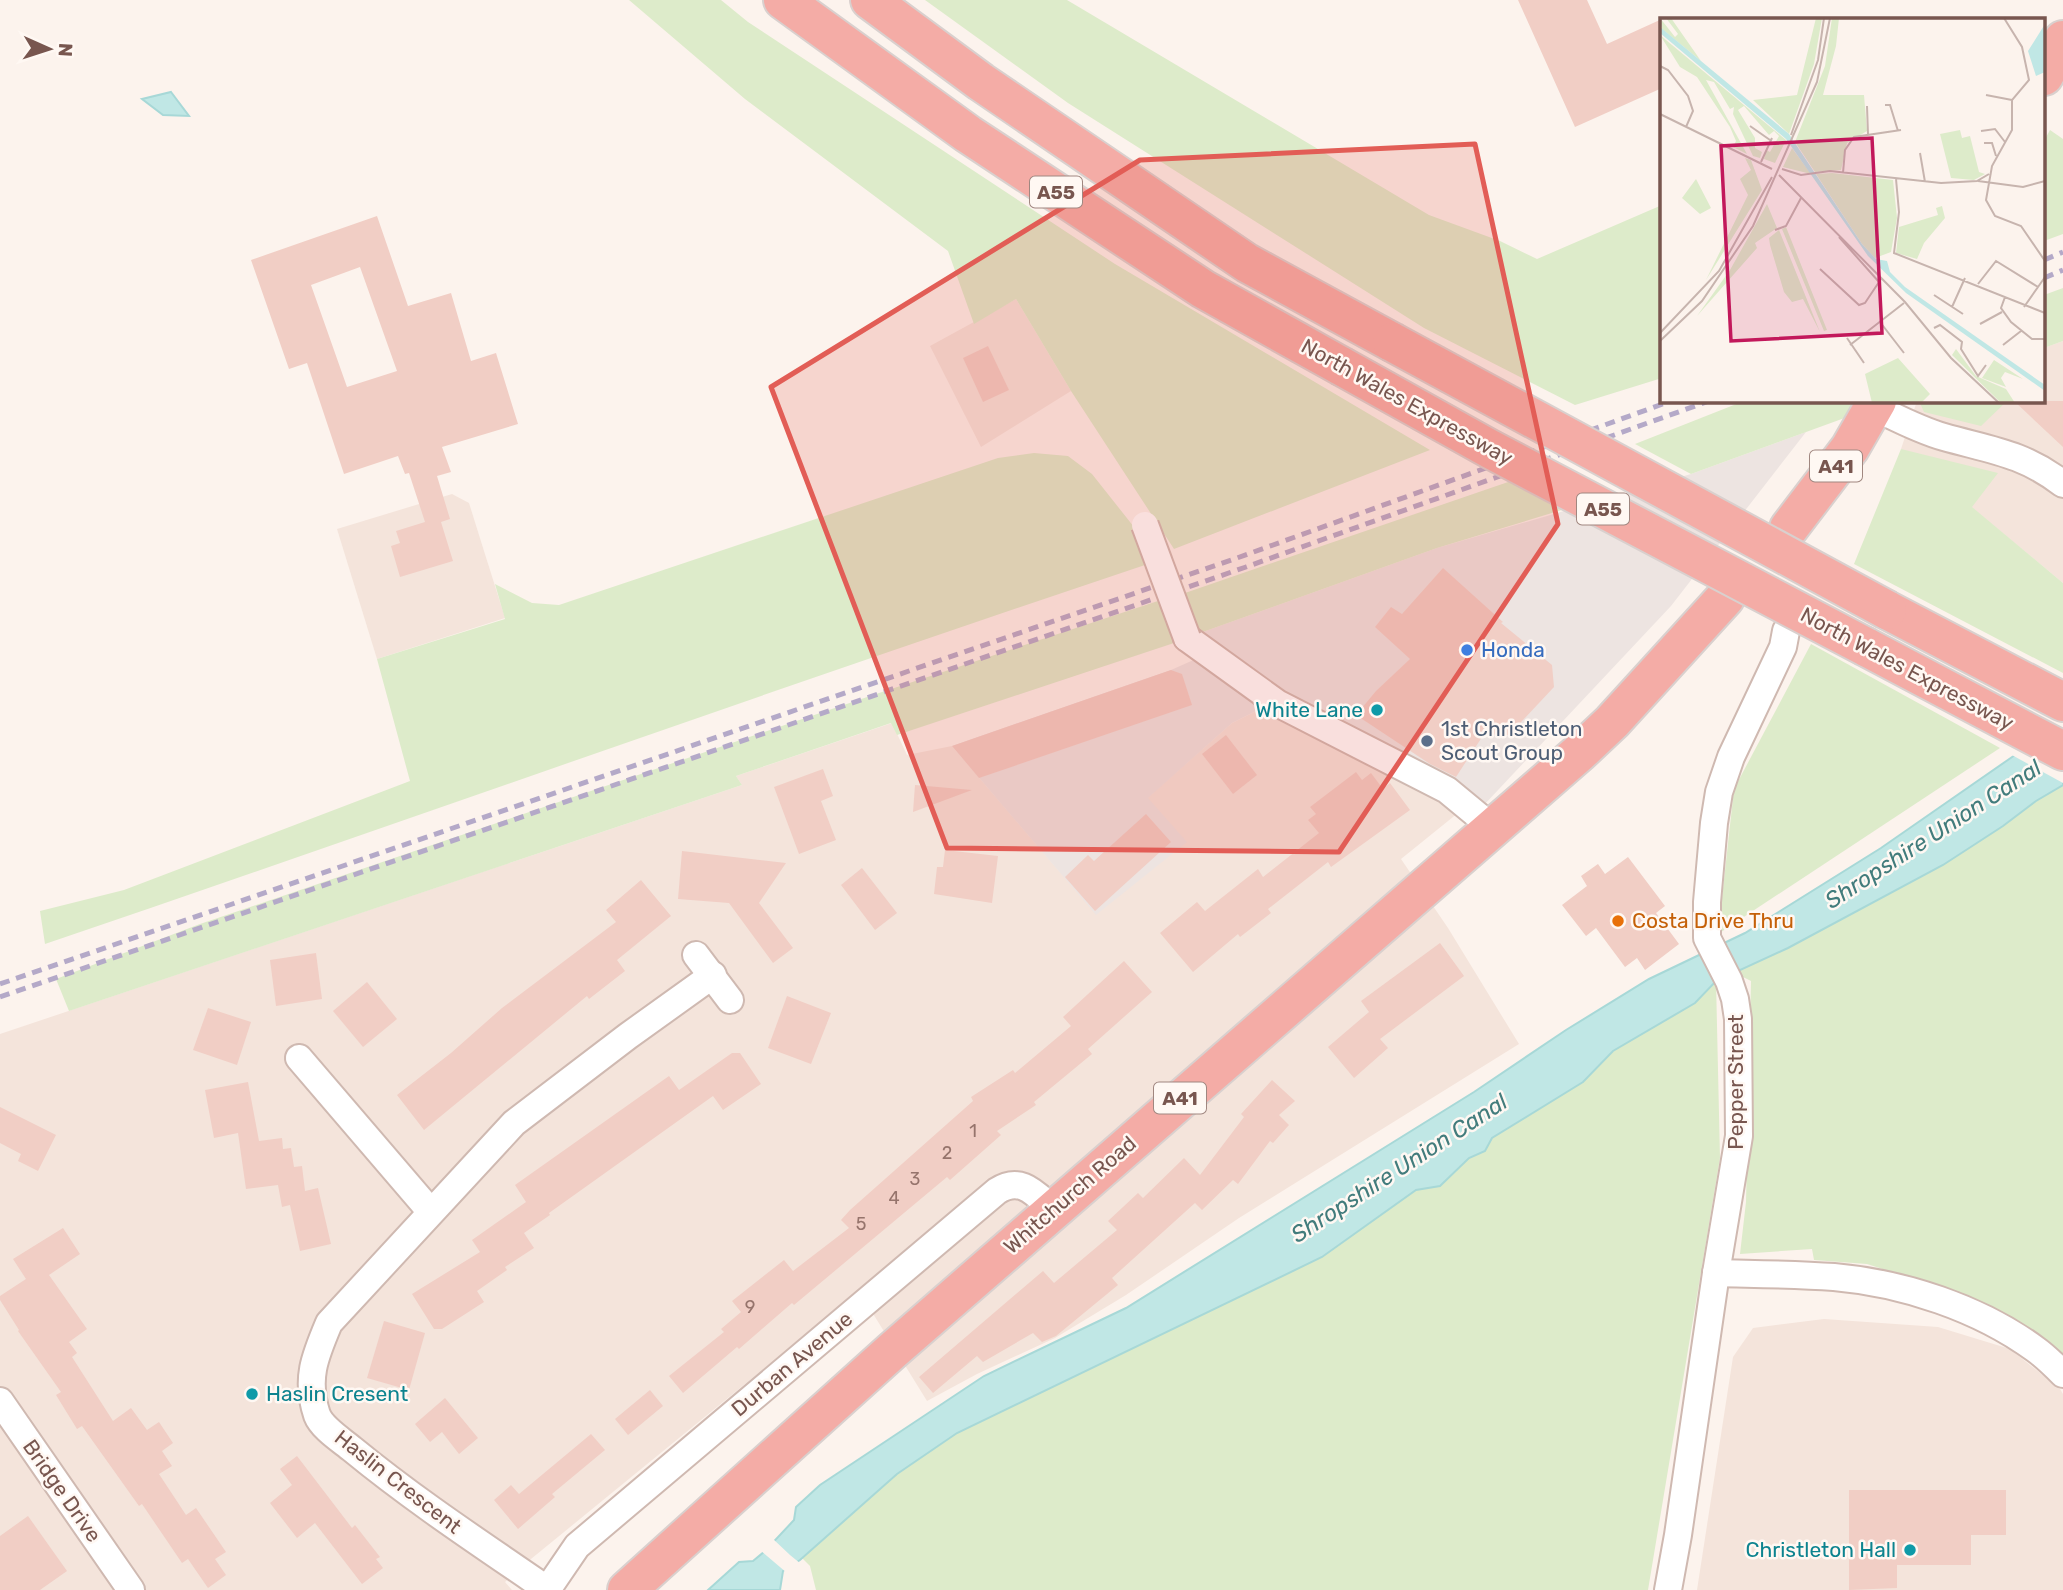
<svg xmlns="http://www.w3.org/2000/svg" width="2063" height="1590" font-family="Rubik,sans-serif">
<rect width="100%" height="100%" fill="#fcf3ed"/>
<!-- residential -->
<g fill="#f4e4db">
<path d="M1016,299L1071,391L981,447L930,346Z"/>
<path d="M2063,341V583L1901,449L1917,401H2044V348Z"/>
<path d="M452,494L469,503L505,618L377,659L337,529Z"/>
<path d="M1282,698L1474,800L1401,859L1448,928L1519,1044L1239,1218L1126,1295L1055,1338L977,1374L927,1401L859,1291L531,1559L505,1582L512,1590H0V1034L742,785L736,776L892,723L907,755L952,746L1096,914L1147,798L1232,723Z"/>
<path d="M1824,1319L1938,1327L2010,1349L2060,1389L2063,1394V1590H1697L1733,1357L1753,1328Z"/>
</g>
<!-- industrial -->
<path fill="#ede4e1" d="M1806,432L1671,606L1483,806L1282,698L1232,723L1148,798L1187,842L1096,915L952,746L1171,670L1216,650L1200,633L1437,548L1691,474Z"/>
<!-- green -->
<g fill="#ddebca">
<path d="M629,0H721L748,22L1115,264L1430,450L1174,549L1071,391L1016,299L974,324L948,251L745,99Z"/>
<path d="M925,0H1067L1429,215L1500,241L1537,259L1662,205V378L1575,405L1424,328L1068,103Z"/>
<path d="M2050,130L2063,139V234L2044,241V141Z"/>
<path d="M2063,288V341L2044,348V295Z"/>
<path d="M1744,401H1852L1850,416L1691,474L1635,444Z"/>
<path d="M1919,401H2007L1981,426L1924,412Z"/>
<path d="M1901,449L1998,473L1972,507L2063,583V673L1854,564Z"/>
<path d="M1034,453L1068,456L1092,474L1134,527L1145,565C777,688 412,819 45,944L40,911L124,890L410,781L377,659L505,619L495,584L532,603L559,605L998,458Z"/>
<path d="M1511,481L1565,509L1437,548L1200,633L1185,593Z"/>
<path d="M1161,600L1174,643L897,735L891,723L736,776L742,785L69,1011L56,979L200,924L876,694Z"/>
<path d="M1811,644L2000,748L1718,934L1734,789Z"/>
<path d="M2063,785V1356L2028,1328L1973,1298L1867,1264L1814,1260L1812,1249L1740,1254L1746,1202L1751,981L1735,973L2003,826L2036,801Z"/>
<path d="M1716,981L1720,1158L1648,1590H816L810,1566L802,1558L897,1474L957,1433L1322,1257L1416,1190L1440,1186L1469,1158L1485,1151L1492,1138L1583,1082L1613,1051L1695,1003Z"/>
</g>
<!-- water -->
<g fill="#c0e7e5" stroke="#a7d8d7" stroke-width="2">
<path d="M171,92L189,116L163,115L142,99Z"/>
<path d="M2063,718V785L2036,801L2003,826L1943,865L1788,948L1716,981L1695,1003L1613,1051L1583,1082L1492,1138L1485,1151L1469,1158L1440,1186L1416,1190L1322,1257L957,1433L897,1474L800,1560L783,1571L780,1590H708L739,1562L753,1561L765,1551L794,1520L796,1507L820,1485L984,1376L1126,1308L1474,1092L1566,1030L1649,979L1745,933L1881,848L2015,755Z"/>
</g>
<!-- pier -->
<g fill="#fcf3ed">
<path d="M2063,714V783L2010,754Z"/>
<path d="M772,1538L790,1555L801,1564L787,1573L760,1550Z"/>
</g>
<!-- building -->
<g fill="#f1cec5" fill-rule="evenodd">
<path d="M1518,0H1587L1607,44L1662,19V88L1575,127Z"/>
<path d="M377,216L408,306L451,293L471,361L496,353L518,424L442,447L451,472L437,476L450,519L441,522L453,561L400,577L391,546L400,543L396,531L425,522L409,473L405,474L398,456L344,474L307,363L289,369L251,260ZM360,267L397,371L347,387L311,285Z"/>
<path d="M988,346L1009,390L983,402L963,358Z"/>
<path d="M2014,401H2063V447Z"/>
<path d="M1443,568L1503,622L1501,623L1552,665L1554,687L1509,735L1484,734L1456,777L1430,764L1356,715L1376,691L1410,659L1375,627L1391,607L1402,614Z"/>
<path d="M1171,670L1182,674L1192,705L979,778L952,746Z"/>
<path d="M1226,735L1257,775L1233,794L1202,754Z"/>
<path d="M823,769L833,796L821,801L836,840L799,854L774,787Z"/>
<path d="M1356,772L1362,780L1371,773L1383,789L1390,783L1410,810L1331,867L1328,862L1268,909L1271,913L1240,937L1238,934L1193,972L1160,933L1197,902L1205,911L1258,869L1263,877L1319,833L1308,820L1316,814L1310,807Z"/>
<path d="M915,785L972,790L913,812Z"/>
<path d="M1146,814L1171,842L1095,911L1065,877L1088,855L1094,861Z"/>
<path d="M945,850L998,856L992,903L934,894L937,867H943Z"/>
<path d="M682,851L786,863L759,903L793,948L773,963L729,903L678,899Z"/>
<path d="M1628,857L1665,906L1656,913L1679,944L1645,970L1637,958L1625,967L1596,928L1586,936L1562,905L1587,886L1581,876L1598,864L1605,874Z"/>
<path d="M862,868L897,913L875,930L841,885Z"/>
<path d="M641,880L671,916L617,960L625,971L589,999L587,996L424,1130L397,1095L451,1053L502,1008L616,922L606,910Z"/>
<path d="M1440,943L1464,976L1380,1039L1388,1048L1354,1078L1328,1047L1369,1012L1361,1001Z"/>
<path d="M316,953L322,999L276,1006L270,960Z"/>
<path d="M1124,961L1152,992L1088,1049L1092,1054L1034,1102L1036,1105L997,1131L1001,1135L950,1180L947,1177L794,1305L792,1303L739,1349L737,1347L683,1393L669,1376L724,1332L721,1329L741,1312L732,1301L784,1260L793,1271L849,1228L841,1220L850,1210L973,1101L971,1097L1013,1070L1015,1073L1071,1026L1063,1017Z"/>
<path d="M367,982L397,1019L363,1047L333,1011Z"/>
<path d="M787,996L831,1013L811,1064L768,1048Z"/>
<path d="M208,1008L251,1022L237,1065L193,1050Z"/>
<path d="M732,1053H740L761,1084L723,1110L713,1096L549,1213L550,1215L524,1233L534,1248L505,1267L507,1270L477,1291L484,1302L442,1329H434L412,1294L480,1252L472,1240L526,1202L515,1185L669,1076L679,1090Z"/>
<path d="M1272,1080L1295,1101L1279,1115L1289,1125L1273,1143L1270,1141L1238,1184L1233,1180L1202,1210L1195,1203L1112,1278L1118,1285L1056,1336L1042,1342L1033,1333L983,1362L977,1356L933,1393L919,1377L1043,1271L1054,1283L1117,1230L1108,1221L1138,1193L1143,1198L1184,1158L1200,1175L1244,1117L1241,1114Z"/>
<path d="M248,1082L259,1141L282,1138L283,1149L291,1148L294,1167L302,1166L305,1191L318,1188L331,1244L300,1251L290,1205L282,1207L278,1185L246,1189L238,1133L214,1138L205,1090Z"/>
<path d="M0,1107L56,1135L38,1171L18,1161L21,1154L0,1143Z"/>
<path d="M63,1228L80,1254L49,1275L87,1329L69,1342L77,1353L72,1357L113,1421L131,1408L147,1430L159,1422L173,1443L162,1451L172,1466L159,1474L186,1515L196,1508L226,1552L215,1559L226,1575L208,1588L188,1559L182,1563L142,1504L139,1506L82,1426L77,1429L56,1395L61,1392L18,1331L19,1330L0,1300V1296L26,1279L13,1259Z"/>
<path d="M384,1321L425,1333L409,1390L367,1378Z"/>
<path d="M650,1390L663,1406L628,1435L615,1419Z"/>
<path d="M445,1398L478,1438L459,1454L442,1432L430,1442L415,1424Z"/>
<path d="M591,1434L605,1450L552,1494L555,1497L518,1529L494,1500L511,1485L519,1494Z"/>
<path d="M297,1456L352,1528L355,1525L380,1557L376,1559L383,1568L362,1584L315,1523L297,1538L270,1503L292,1485L280,1469Z"/>
<path d="M1849,1490H2006V1535H1971V1565H1897V1588L1849,1590Z"/>
<path d="M28,1516L67,1571L40,1590H0V1536Z"/>
</g>
<g fill="none" stroke-linecap="round" stroke-linejoin="round">
<!-- minor casing -->
<g stroke="#cfb9b1" stroke-width="30">
<g id="minor">
<path d="M1874,407C1897,418 1919,430 1944,437C1990,450 2023,453 2063,484"/>
<path d="M1187,638L1277,703L1447,790L1493,828"/>
<path d="M696,955L730,1000"/>
<path d="M299,1058L431,1212"/>
<path d="M1716,1273C1755,1274 1795,1274 1834,1277C1903,1283 1979,1308 2035,1349C2045,1356 2054,1365 2063,1374"/>
<path d="M0,1401L131,1590"/>
<path d="M547,1590L577,1546L997,1191C1022,1175 1036,1195 1054,1210"/>
<path d="M548,1590C481,1544 414,1500 352,1449C341,1440 322,1428 317,1415C305,1379 315,1356 329,1323L514,1123L628,1036L713,975"/>
<path d="M1668,1590L1678,1535L1716,1273L1739,1136L1738,1019L1735,999L1729,981L1707,938V902L1714,823L1719,792L1731,757L1783,647L1786,631"/>
</g>
</g>
<!-- highway casing -->
<g stroke="#d9d0ce" stroke-width="42">
<g id="highway">
<path d="M783,0L968,134L1203,289L1341,366"/>
<path d="M870,0L981,82L1247,263L1392,342"/>
<path d="M2044,76L2063,40"/>
<path d="M1789,528L1850,448L1877,401"/>
<path d="M1887,610L2063,702"/>
<path d="M1866,647L2063,751"/>
<path d="M627,1590L892,1351L1579,753L1612,722L1725,598"/>
</g>
</g>
<!-- minor -->
<use href="#minor" stroke="#fff" stroke-width="26"/>
<!-- highway -->
<use href="#highway" stroke="#f4aca6" stroke-width="38"/>
<!-- rail -->
<g stroke="#b4a9c8" stroke-width="5" stroke-dasharray="10 7" stroke-linecap="butt">
<path d="M2044,260L2063,252"/>
<path d="M2044,278L2063,270"/>
<path d="M0,984L1237,558L1671,401"/>
<path d="M0,997L1246,567L1709,401"/>
</g>
<!-- minor-bridge casing -->
<g stroke="#cfb9b1" stroke-width="30" stroke-linecap="butt">
<path id="minor-bridge" d="M1145,525L1187,638"/>
</g>
<!-- highway-bridge casing -->
<g stroke="#d9d0ce" stroke-width="42" stroke-linecap="butt">
<g id="highway-bridge">
<path d="M1392,342L1887,610"/>
<path d="M1341,366L1490,449L1866,647"/>
</g>
</g>
<!-- minor-bridge -->
<use href="#minor-bridge" stroke="#fff" stroke-width="26"/>
<!-- highway-bridge -->
<use href="#highway-bridge" stroke="#f4aca6" stroke-width="38"/>
</g>
<!-- marked area -->
<path fill="#e25d56" fill-opacity="0.2" stroke="#e25d56" stroke-width="5" stroke-linejoin="round" d="M1475,144L1558,524L1339,852L947,848L771,387L1140,160Z"/>
<!-- markers -->
<circle fill="#3f7fe0" stroke="#fff8f3" stroke-width="2.5" cx="1467" cy="650" r="7"/>
<g fill="#0f9aa8" stroke="#fff8f3" stroke-width="2.5">
<circle cx="1377" cy="710" r="7"/>
<circle cx="252" cy="1394" r="7"/>
<circle cx="1910" cy="1550" r="7"/>
</g>
<circle fill="#5c6f8a" stroke="#fff8f3" stroke-width="2.5" cx="1427" cy="741" r="7"/>
<circle fill="#e8710a" stroke="#fff8f3" stroke-width="2.5" cx="1618" cy="921" r="7"/>
<g text-anchor="middle" stroke-width="5" stroke-linejoin="round" paint-order="stroke">
<!-- number labels -->
<g font-size="18" fill="#96746c">
<text x="973" y="1137">1</text>
<text x="947" y="1159">2</text>
<text x="915" y="1185">3</text>
<text x="894" y="1204">4</text>
<text x="861" y="1230">5</text>
<text x="750" y="1313">9</text>
</g>
<!-- shield labels -->
<g fill="#fff8f3" stroke="#a08780" stroke-width="2">
<rect x="1030" y="176.5" width="52" height="31" rx="5"/>
<rect x="1810" y="450.5" width="52" height="31" rx="5"/>
<rect x="1577" y="493.5" width="52" height="31" rx="5"/>
<rect x="1154" y="1082.5" width="52" height="31" rx="5"/>
</g>
<g font-size="19" font-weight="bold" fill="#78564f">
<text x="1056" y="199">A55</text>
<text x="1836" y="473">A41</text>
<text x="1603" y="516">A55</text>
<text x="1180" y="1105">A41</text>
</g>
<!-- street labels -->
<g font-size="21" fill="#78564f" stroke="#fff8f3">
<text transform="translate(1407 402) rotate(29)" y="7">North Wales Expressway</text>
<text transform="translate(1907 669) rotate(28)" y="7">North Wales Expressway</text>
<text transform="translate(1736 1082) rotate(-90)" y="7">Pepper Street</text>
<text transform="translate(1070 1195) rotate(-41)" y="7">Whitchurch Road</text>
<text transform="translate(792 1364) rotate(-40)" y="7">Durban Avenue</text>
<text transform="translate(398 1482) rotate(38)" y="7">Haslin Crescent</text>
<text transform="translate(62 1491) rotate(55)" y="7">Bridge Drive</text>
</g>
<!-- shop labels -->
<g font-size="21" fill="#366cbe" stroke="#fff8f3" text-anchor="start">
<text x="1481" y="657">Honda</text>
</g>
<!-- culture labels -->
<g font-size="21" fill="#0d838f" stroke="#fff8f3" text-anchor="end">
<text x="1363" y="717">White Lane</text>
<text x="266" y="1401" text-anchor="start">Haslin Cresent</text>
<text x="1896" y="1557">Christleton Hall</text>
</g>
<!-- service labels -->
<g font-size="21" fill="#4e5e75" stroke="#fff8f3" text-anchor="start">
<text x="1441" y="736">1st Christleton<tspan x="1441" dy="24">Scout Group</tspan></text>
</g>
<!-- food labels -->
<g font-size="21" fill="#c56008" stroke="#fff8f3" text-anchor="start">
<text x="1632" y="928">Costa Drive Thru</text>
</g>
<!-- water labels -->
<g font-size="23" font-style="italic" fill="#427c7c" stroke="#fff8f3">
<text transform="translate(1933 834) rotate(-33)" y="8">Shropshire Union Canal</text>
<text transform="translate(1399 1168) rotate(-33)" y="8">Shropshire Union Canal</text>
</g>
</g>
<!-- overview -->
<g transform="translate(1660 18)">
<rect width="385" height="385" fill="#fcf3ed"/>
<path d="M0,0L15,19L18,16L6,0H11L41,43L2,11ZM156,0H162L154,46L129,116L93,82L137,77ZM172,0H179L176,28L163,77H204L207,113L187,125L181,152L155,154L135,124L165,48ZM0,17L126,122L115,145L104,141L106,132L110,134L119,118L114,113L109,117L84,88L78,92L95,120V130L102,134L100,140L93,138L73,96L74,89L70,91L54,64L46,62L87,136L73,129L76,123L70,109L37,59L20,49ZM300,112L302,120L310,118L319,154L325,156L314,162L291,160L280,116ZM132,130L151,156L123,149ZM85,140L91,142L102,172L46,262L88,177L80,161L91,152ZM172,155L233,162L237,200L231,234L215,240L202,226L156,156ZM36,161L51,190L40,196L22,180ZM107,186L117,210L95,225L97,230L37,298L70,252ZM282,188L285,200L264,225L257,241L236,235L239,209L278,197L276,190ZM126,209L167,312L164,313L122,211ZM119,212L160,314L143,281L132,284L124,274L110,227L109,220ZM296,331L316,358L346,371L355,385H341L292,337ZM238,340L270,376L261,385H212L205,356ZM334,342L363,361L345,354L341,360L346,369L322,360Z" fill="#ddebca"/>
<path d="M385,6V54L376,58L368,33ZM0,9L129,116L202,226L216,241L227,243L230,254L245,269L385,367V373L246,275L208,238L126,121L0,15Z" fill="#c0e7e5"/>
<path fill="none" stroke="#c7b4ae" stroke-width="2" d="M344,0L362,29L369,62L352,82V112L332,148L326,182L335,198L361,208L385,243M0,48L8,52L28,78L33,93L26,109M326,77L352,82M225,87H230L238,113M207,88L208,116M0,96L112,151M90,108L110,122M321,113L335,111L345,124M131,117L158,42L164,0M324,125H332L336,138M260,135L265,164M101,144L112,120M122,151L141,157L170,153L281,165L317,163L329,156M183,155L185,132L194,119L241,112M119,157L245,284L291,340L339,385M236,161L239,194L234,235L385,295M318,163L363,169L385,163M115,212L126,208L141,180M179,219L219,264M160,251L199,287L205,285L221,261M318,266L336,243L378,269L385,259M274,277L303,296M345,279L341,290L351,304L372,321H385M292,289L305,260M364,289L378,269M220,304L244,335M320,306L342,294M274,310L280,307L302,324L301,331L318,358L326,347M0,315L59,253L112,159M187,320L204,345M0,323L42,283L93,208L157,64L170,0M190,327L244,285M343,327L361,313"/>
<path fill="#c2185b" fill-opacity="0.15" stroke="#c2185b" stroke-width="3.5" d="M212,120L222,315L71,323L61,128Z"/>
<rect width="385" height="385" fill="none" stroke="#78564f" stroke-width="3.5"/>
</g>
<!-- north arrow -->
<g transform="translate(49 49) rotate(93)" stroke="#fff8f3" stroke-width="5" paint-order="stroke">
<path d="M0-5L12 26L0 18L-12 26Z" fill="#78564f"/>
<text y="-10" font-size="19" font-weight="bold" text-anchor="middle" fill="#78564f">N</text>
</g>
</svg>
